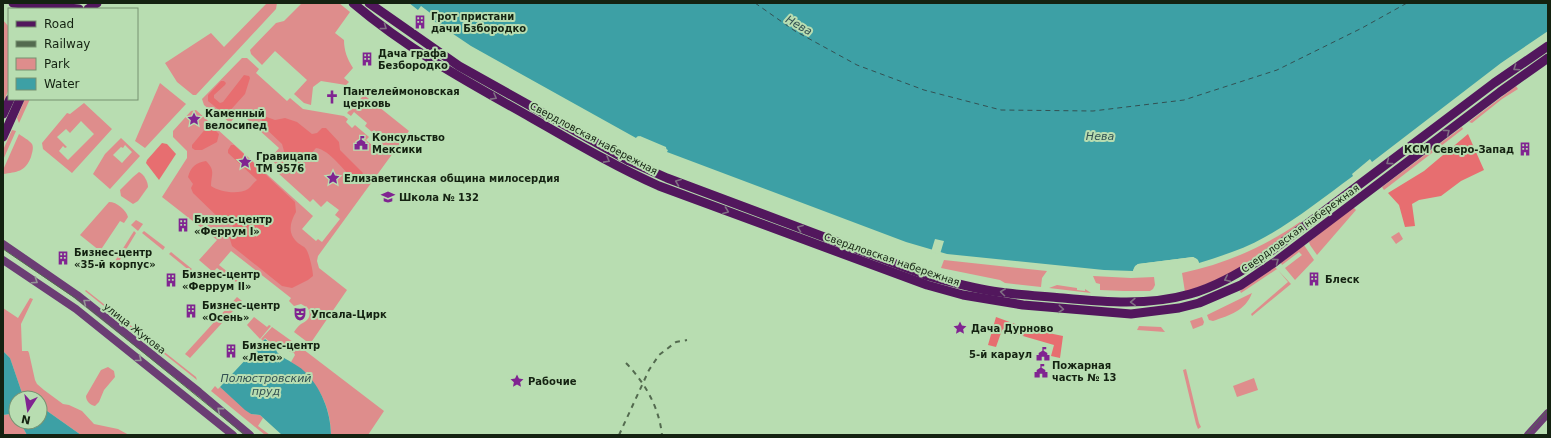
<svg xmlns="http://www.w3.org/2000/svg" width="1551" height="438" font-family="'DejaVu Sans',sans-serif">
<rect width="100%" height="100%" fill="#b8ddb1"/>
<!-- green -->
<g fill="#de8d8c" fill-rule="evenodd">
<path d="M267,3H277L276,9L196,95H193L177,82L165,63L211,33L224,47Z"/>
<path d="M302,3H339L350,12L335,33L344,40C344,50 347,59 353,68L344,78L349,82L346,85L321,81L313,87L311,105L304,103L294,94L307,80L275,51L262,65L251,54L250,50L276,23L284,21Z"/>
<path d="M3,20L9,27V89L3,103Z"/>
<path d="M242,58H247L259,69L256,73L287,101L290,98L303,109L344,116L348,119L346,122L352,128L355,125L369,137L366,140L377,149L385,139L374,130L372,132L365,126L367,123L354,112L351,116L347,113L364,95L409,131L318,256L317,261L319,268L347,290L310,344L294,332C296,329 298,326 301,324C308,320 312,317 308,308L301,304L294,306L289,301L291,298L231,251L219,265L238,280L236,282L217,268L213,272L199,260L217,240L162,197L187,158V151L173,137V131L191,111L196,110L313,216L302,229L316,241L318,239L322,242L340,219L335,215L339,210L327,201L321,207L313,199L310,202L278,173L282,169L270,159L279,148L239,112L230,123L220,114L217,116L204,105L202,99Z"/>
<path d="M160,83L186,104L145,148L135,141Z"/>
<path d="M1516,86L1518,89L1502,99L1472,123L1469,122Z"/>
<path d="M25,99H30L19,123L17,118Z"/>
<path d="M84,103L112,129L72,173L43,149L42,143L67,113L70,114ZM81,121L94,134L68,160L59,151L63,146L65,148L67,147L57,137L66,129L70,133Z"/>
<path d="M1462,127L1463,129L1384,190L1382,187Z"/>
<path d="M12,130L16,131L3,160V150Z"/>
<path d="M19,134C23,137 29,140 32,144C34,148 32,153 31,157C25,172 17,172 3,174V170Z"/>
<path d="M121,138L140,156L110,189L93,174L105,154ZM125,145L132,152L122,163L113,155L121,147L123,148Z"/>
<path d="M139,172C144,174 148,182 148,187L138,201L133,204L121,196L120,190L133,177Z"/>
<path d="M109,202C117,202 126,210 128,217L124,223L120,221L100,251L80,235Z"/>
<path d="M1353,207L1356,210L1317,255L1310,245L1309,242Z"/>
<path d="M136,220L143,224L138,231L131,225Z"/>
<path d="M1300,222L1302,224L1255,259L1225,277L1185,292L1182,273C1225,264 1264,247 1300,222Z"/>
<path d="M134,231L136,233L118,263L115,261Z"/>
<path d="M144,231L165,247L163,250L142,233Z"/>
<path d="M1399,232L1403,239L1396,244L1391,237Z"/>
<path d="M1304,245L1314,260L1295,280L1285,268L1302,255L1299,252L1282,265L1281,263Z"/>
<path d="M171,252L192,269L190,271L169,254Z"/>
<path d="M944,260L1047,271L1042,278L1041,287L1005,283L1000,280L941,268Z"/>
<path d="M1275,267L1291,284L1252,316L1251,314L1288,282L1277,269L1241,293L1240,291Z"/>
<path d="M1093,276L1131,278L1154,277L1155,285L1153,289L1150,291H1124L1100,290V284L1096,283Z"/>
<path d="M1057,285L1077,288V290L1085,291V289L1091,293L1049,288Z"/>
<path d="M86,290L196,377L197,380L85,291Z"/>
<path d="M1252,293C1245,311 1230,315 1213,321L1209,320L1207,315Z"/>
<path d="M237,297L242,301L190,358L185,354Z"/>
<path d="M30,298L33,299L21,324L22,351H28L29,353L35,380L37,384L44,390L63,404L69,405L82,411L94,424L118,429L129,435H81L40,406V398H28L22,393L10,358L3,351V308L18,318Z"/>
<path d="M254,317L267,327L269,325L271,326L260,339L247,325Z"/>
<path d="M1202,317L1204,322L1203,325L1193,329L1190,321Z"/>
<path d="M1139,326L1161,327L1165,332L1137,330Z"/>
<path d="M272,327L293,342L288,349H286L288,347L282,343L277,344L275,346L265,338L263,341L261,339Z"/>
<path d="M295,343L384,411L368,435H331C331,404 316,379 291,362L295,355L294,353L289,351Z"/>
<path d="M108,367L114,371L115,377L104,390L99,402L95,406C90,405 86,401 86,396L101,370Z"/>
<path d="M1186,369L1199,423L1201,427L1198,429L1196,424L1183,370Z"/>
<path d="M1254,378L1258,390L1237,397L1233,386Z"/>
<path d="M215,386L218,389L220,387L251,414L260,415L263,418L258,426L270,435H265L211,391Z"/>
<path d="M10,414L16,417V422H20L27,435H3V415Z"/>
</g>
<!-- forest -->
<g fill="#e76e70">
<path d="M244,75L249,76L250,78L245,94L227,114H224L208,101V95L221,81H224L226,83L225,85L214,95V98L220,103L223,102Z"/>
<path d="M264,116L275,120L285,118L297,122L312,134L317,133L322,128H326L339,142L340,150L363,173L359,180H354C344,171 330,150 316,148L302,164H296L291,170H288L281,164L284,151L282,144L261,124L262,119Z"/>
<path d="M211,126L219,134L217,142L202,150H195L192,148V145L207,127Z"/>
<path d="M1468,134L1484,170L1461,181L1441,196L1419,200L1412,204L1415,226L1405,227L1399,205L1388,193L1424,171Z"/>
<path d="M162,143L167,144L176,154L159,180L146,163L147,160Z"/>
<path d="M231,145H234L295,202L296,212C289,224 288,234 298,243C300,245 304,246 306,249C309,253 313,270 313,276L308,280L292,288L282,286L232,246L229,236L233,225L229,222L222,221L193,193L191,188L193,184L188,177C191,166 196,163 206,161C216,171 211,174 211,186C219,192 239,195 248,189C251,187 254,182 257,180L228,153V150Z"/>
<path d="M996,317L1029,329L1063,336L1060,358L1051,356L1054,345L1002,330L996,347L988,345Z"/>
</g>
<!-- water -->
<g fill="#3da0a5">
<path d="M409,3H1548V31L1501,63L1372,162L1370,159L1352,174L1353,176C1324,197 1296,220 1265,237C1244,249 1221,256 1199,263L1198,260L1193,257L1138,264L1134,268L1133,271L1104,270L947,254L906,242L667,152L668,150L638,136L636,138L471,46L431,19L433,15L421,6L418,10Z"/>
<path d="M265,339C268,342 272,344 274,347C277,350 276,352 279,354C287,361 297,364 304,371C321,387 331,412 331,435H282L260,415L251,414L245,410L220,387Z"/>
<path d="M3,351L10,358L22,393L28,398H16V417L10,414L3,415Z"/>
<path d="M40,406L81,435H27L20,422H40Z"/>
</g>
<!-- pier -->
<g fill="#b8ddb1">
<path d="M640,136L666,147L667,152L665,149L639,138H636Z"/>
<path d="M935,239L944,241L940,254L931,252Z"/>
<path d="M1193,257L1197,259L1199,263L1197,264L1195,260L1193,259L1139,266L1135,271H1133L1135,266L1138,264Z"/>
</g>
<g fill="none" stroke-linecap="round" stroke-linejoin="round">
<!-- ferry -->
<path stroke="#335153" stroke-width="1" stroke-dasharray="5 4" stroke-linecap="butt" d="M755,3L795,31L857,65L924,90L1001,110L1093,111L1184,100L1277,70L1362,28L1407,3"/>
<!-- secondary -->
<g stroke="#6b3d74" stroke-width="8">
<path d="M3,244L77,295L199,392L250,435"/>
<path d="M3,260L76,309L233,435"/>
<path d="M1528,435L1548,413"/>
</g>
<!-- primary -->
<g stroke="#52175d" stroke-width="9">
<path d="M13,3L79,9"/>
<path d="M353,3C407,49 469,83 530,117C572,141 614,166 659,186L927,285L963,295L1023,305L1131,314L1179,308L1199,303L1241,285L1275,262L1500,92L1548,58"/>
<path d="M369,3L459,66L629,161L667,178L928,276C951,282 975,289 999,292C1020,295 1042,296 1063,298C1105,302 1148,306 1190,294C1215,287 1237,274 1258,261L1494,83L1548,46"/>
<path d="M88,9L97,3"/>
<path d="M3,114L10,99"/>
<path d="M3,137L20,99"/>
</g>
<!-- tram -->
<g stroke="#536a4f" stroke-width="1">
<path d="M3,249L81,302L245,435"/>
<path d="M1526,435L1548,410"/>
</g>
<!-- rail -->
<g stroke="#536a4f" stroke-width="2" stroke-dasharray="5 5" stroke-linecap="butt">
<path d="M626,363C645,383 659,407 662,435"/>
<path d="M619,435L649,370L659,355L676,342L687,340"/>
</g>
</g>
<!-- one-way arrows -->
<defs><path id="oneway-chevron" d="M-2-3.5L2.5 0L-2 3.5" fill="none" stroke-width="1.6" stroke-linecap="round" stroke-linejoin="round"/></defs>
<g stroke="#807083">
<use href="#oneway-chevron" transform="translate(384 27) rotate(36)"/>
<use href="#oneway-chevron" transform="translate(1516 68) rotate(146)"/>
<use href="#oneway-chevron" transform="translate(494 97) rotate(29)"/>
<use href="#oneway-chevron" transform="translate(1447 132) rotate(-37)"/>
<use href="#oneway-chevron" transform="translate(607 160) rotate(29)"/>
<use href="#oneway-chevron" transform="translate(1389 162) rotate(143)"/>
<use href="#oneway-chevron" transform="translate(678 182) rotate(-159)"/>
<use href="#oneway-chevron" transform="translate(726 211) rotate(21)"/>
<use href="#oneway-chevron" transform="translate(800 228) rotate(-159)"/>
<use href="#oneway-chevron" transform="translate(1276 261) rotate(-37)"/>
<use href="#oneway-chevron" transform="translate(1227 279) rotate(155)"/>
<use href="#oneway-chevron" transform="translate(1003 292) rotate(-173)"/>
<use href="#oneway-chevron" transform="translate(1133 302) rotate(178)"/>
<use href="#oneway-chevron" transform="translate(1061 309) rotate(5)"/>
</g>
<g stroke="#959596">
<use href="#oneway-chevron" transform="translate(35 281) rotate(34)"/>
<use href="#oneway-chevron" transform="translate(86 302) rotate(-142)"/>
<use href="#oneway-chevron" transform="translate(139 359) rotate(38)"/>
<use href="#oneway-chevron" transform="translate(220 410) rotate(-140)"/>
</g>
<!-- icons -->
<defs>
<g id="building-bare" transform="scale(1.08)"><path d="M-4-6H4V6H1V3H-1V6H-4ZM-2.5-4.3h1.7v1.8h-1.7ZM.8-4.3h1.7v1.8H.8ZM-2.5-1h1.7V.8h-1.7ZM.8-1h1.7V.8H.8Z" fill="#802491" stroke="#b8ddb1" stroke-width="2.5" paint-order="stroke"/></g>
<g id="church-bare" transform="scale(1.08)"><path d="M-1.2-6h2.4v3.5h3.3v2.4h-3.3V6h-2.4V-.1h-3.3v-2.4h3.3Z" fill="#802491" stroke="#b8ddb1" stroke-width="2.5" paint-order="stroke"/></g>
<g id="sight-bare" transform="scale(1.08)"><path d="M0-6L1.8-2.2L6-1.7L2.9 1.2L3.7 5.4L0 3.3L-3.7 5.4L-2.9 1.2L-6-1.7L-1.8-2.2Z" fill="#802491" stroke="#b8ddb1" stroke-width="2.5" paint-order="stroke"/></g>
<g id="civic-bare" transform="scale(1.08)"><path d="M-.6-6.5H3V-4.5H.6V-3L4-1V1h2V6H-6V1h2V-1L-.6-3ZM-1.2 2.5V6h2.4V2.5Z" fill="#802491" stroke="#b8ddb1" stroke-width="2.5" paint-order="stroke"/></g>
<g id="school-bare" transform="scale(1.08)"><path d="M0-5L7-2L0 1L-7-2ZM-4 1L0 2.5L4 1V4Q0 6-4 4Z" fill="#802491" stroke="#b8ddb1" stroke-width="2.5" paint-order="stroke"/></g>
<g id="theatre-bare" transform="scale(1.08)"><path d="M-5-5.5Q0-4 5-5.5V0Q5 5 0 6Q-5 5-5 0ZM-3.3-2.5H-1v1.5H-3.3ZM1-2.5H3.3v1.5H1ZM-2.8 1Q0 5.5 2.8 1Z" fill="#802491" stroke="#b8ddb1" stroke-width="2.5" paint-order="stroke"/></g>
</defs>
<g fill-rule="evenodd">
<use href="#building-bare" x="420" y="22"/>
<use href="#building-bare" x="367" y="59"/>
<use href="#church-bare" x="332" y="97"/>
<use href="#sight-bare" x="194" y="119"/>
<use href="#civic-bare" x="361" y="143"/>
<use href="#building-bare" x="1525" y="149"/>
<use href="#sight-bare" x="245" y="162"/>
<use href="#sight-bare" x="333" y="178"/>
<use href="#school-bare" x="388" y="197"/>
<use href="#building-bare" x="183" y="225"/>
<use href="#building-bare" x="63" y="258"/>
<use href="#building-bare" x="1314" y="279"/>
<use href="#building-bare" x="171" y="280"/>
<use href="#building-bare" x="191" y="311"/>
<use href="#theatre-bare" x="300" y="314"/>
<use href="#sight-bare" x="960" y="328"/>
<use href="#building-bare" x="231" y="351"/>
<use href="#civic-bare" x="1043" y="354"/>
<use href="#civic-bare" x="1041" y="371"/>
<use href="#sight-bare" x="517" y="381"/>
</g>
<g text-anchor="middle" stroke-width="4" stroke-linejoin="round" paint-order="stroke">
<!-- poi labels -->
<g font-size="10" font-weight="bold" fill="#142211" stroke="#b8ddb1" text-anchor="start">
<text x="431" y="20">Грот пристани<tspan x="431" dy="12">дачи Бзбородко</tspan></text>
<text x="378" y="57">Дача графа<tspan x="378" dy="12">Безбородко</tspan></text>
<text x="343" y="95">Пантелеймоновская<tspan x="343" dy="12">церковь</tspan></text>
<text x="205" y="117">Каменный<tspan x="205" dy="12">велосипед</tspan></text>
<text x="372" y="141">Консульство<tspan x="372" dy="12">Мексики</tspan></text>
<text x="1514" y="153" text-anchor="end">КСМ Северо-Запад</text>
<text x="256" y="160">Гравицапа<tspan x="256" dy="12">ТМ 9576</tspan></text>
<text x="344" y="182">Елизаветинская община милосердия</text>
<text x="399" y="201">Школа № 132</text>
<text x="194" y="223">Бизнес-центр<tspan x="194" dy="12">«Феррум I»</tspan></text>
<text x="74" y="256">Бизнес-центр<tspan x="74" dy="12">«35-й корпус»</tspan></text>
<text x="182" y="278">Бизнес-центр<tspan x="182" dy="12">«Феррум II»</tspan></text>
<text x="1325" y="283">Блеск</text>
<text x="202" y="309">Бизнес-центр<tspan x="202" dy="12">«Осень»</tspan></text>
<text x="311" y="318">Упсала-Цирк</text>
<text x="971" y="332">Дача Дурново</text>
<text x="242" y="349">Бизнес-центр<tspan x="242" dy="12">«Лето»</tspan></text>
<text x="1032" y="358" text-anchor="end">5-й караул</text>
<text x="1052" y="369">Пожарная<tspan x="1052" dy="12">часть № 13</tspan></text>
<text x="528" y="385">Рабочие</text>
</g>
<!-- street labels -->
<g font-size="10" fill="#142211" stroke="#b8ddb1">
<text transform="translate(594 138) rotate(28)" y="4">Свердловская набережная</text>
<text transform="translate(1300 228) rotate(-36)" y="4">Свердловская набережная</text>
<text transform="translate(892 259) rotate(19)" y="4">Свердловская набережная</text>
<text transform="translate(135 328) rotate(38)" y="4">улица Жукова</text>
</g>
<!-- water labels -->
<g font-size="11" font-style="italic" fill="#335153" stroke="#b8ddb1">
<text transform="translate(799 25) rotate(30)" y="4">Нева</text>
<text x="1100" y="140">Нева</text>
<text x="266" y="382">Полюстровский<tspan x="266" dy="13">пруд</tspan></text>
</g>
</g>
<!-- border -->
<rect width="1551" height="438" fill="none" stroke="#142211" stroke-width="8"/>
<!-- legend -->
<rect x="8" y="8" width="130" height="92" fill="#b8ddb1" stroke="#769271"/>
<rect x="16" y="21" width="20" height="6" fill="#52175d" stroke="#769271"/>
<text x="44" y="28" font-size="12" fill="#142211">Road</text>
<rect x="16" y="41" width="20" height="6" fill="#536a4f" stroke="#769271"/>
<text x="44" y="48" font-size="12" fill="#142211">Railway</text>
<rect x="16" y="58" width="20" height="12" fill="#de8d8c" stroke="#769271"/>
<text x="44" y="68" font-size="12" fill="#142211">Park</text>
<rect x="16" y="78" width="20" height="12" fill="#3da0a5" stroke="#769271"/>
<text x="44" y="88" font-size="12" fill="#142211">Water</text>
<!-- north arrow -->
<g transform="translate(28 410) rotate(192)"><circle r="19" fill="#b8ddb1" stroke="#769271"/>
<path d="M0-3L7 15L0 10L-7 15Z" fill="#802491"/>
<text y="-6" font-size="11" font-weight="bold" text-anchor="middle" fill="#142211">N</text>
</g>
</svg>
